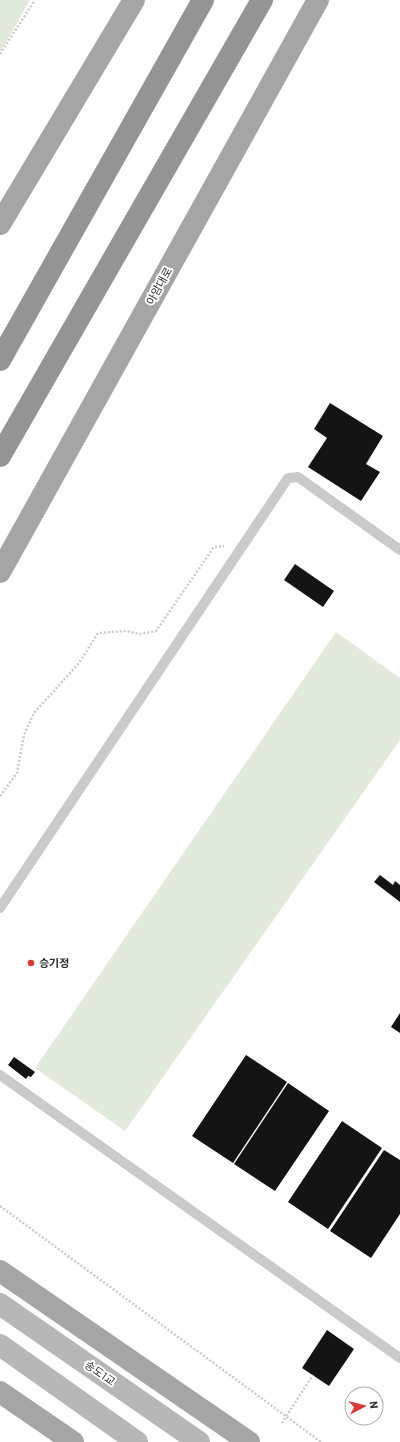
<svg xmlns="http://www.w3.org/2000/svg" width="400" height="1442" font-family="Barlow,'Noto Sans KR',sans-serif">
<rect width="100%" height="100%" fill="#fff"/>
<!-- green -->
<g fill="#e2eadb">
<path d="M0,0H30L0,53Z"/>
<path d="M336,632L400,678V740L125,1131L35,1068Z"/>
</g>
<!-- building -->
<g fill="#141414">
<path d="M330,403L383,436L366,464L380,472L361,501L308,467L327,438L314,429Z"/>
<path d="M295,564L334,591L323,607L284,580Z"/>
<path d="M380,875L393,885L395,881L400,885V902L374,882Z"/>
<path d="M400,1013V1033L391,1027Z"/>
<path d="M246,1055L287,1082L233,1163L192,1136Z"/>
<path d="M14,1057L35,1072L31,1077L28,1076L26,1079L8,1065Z"/>
<path d="M288,1083L329,1111L275,1191L234,1164Z"/>
<path d="M342,1121L382,1148L328,1229L288,1202Z"/>
<path d="M384,1150L400,1160V1214L371,1258L330,1231Z"/>
<path d="M327,1330L354,1349L329,1386L302,1368Z"/>
</g>
<g fill="none" stroke-linecap="round" stroke-linejoin="round">
<!-- path -->
<g stroke="#cacaca" stroke-width="2.5" stroke-dasharray="2 2" stroke-linecap="butt">
<path d="M0,54L35,0"/>
<path d="M0,796L17,773L24,735L34,713L79,663L98,633L126,631L140,634L156,631L214,547L224,546"/>
<path d="M0,1206L321,1442"/>
<path d="M282,1423L313,1375"/>
</g>
<!-- lane -->
<g stroke="#cacaca" stroke-width="10">
<path d="M0,908L288,478L298,477L400,550"/>
<path d="M0,1075L400,1358"/>
</g>
<!-- secondary -->
<g stroke="#b7b7b7" stroke-width="22">
<path d="M0,1304L199,1442"/>
<path d="M0,1345L137,1442"/>
</g>
<!-- primary -->
<g stroke="#a5a5a5" stroke-width="22">
<path d="M0,224L134,0"/>
<path d="M0,572L318,0"/>
<path d="M0,1271L249,1442"/>
<path d="M0,1392L73,1442"/>
</g>
<!-- highway -->
<g stroke="#949494" stroke-width="22">
<path d="M0,360L203,0"/>
<path d="M0,456L262,0"/>
</g>
</g>
<!-- markers -->
<circle fill="#de3836" stroke="#fff" stroke-width="1.5" cx="31" cy="963" r="4"/>
<g text-anchor="middle" stroke-width="4" stroke-linejoin="round" paint-order="stroke">
<!-- street labels -->
<g font-size="11" fill="#2d2d2d" stroke="#fff">
<text transform="translate(159 286) rotate(-61)" y="4">아암대로</text>
<text transform="translate(100 1373) rotate(35)" y="4">송도1교</text>
</g>
<!-- poi labels -->
<g font-size="11" font-weight="bold" fill="#2d2d2d" stroke="#fff" text-anchor="start">
<text x="39" y="967">승기정</text>
</g>
</g>
<!-- north arrow -->
<g transform="translate(364 1406) rotate(83)"><circle r="19" fill="#ffffff" stroke="#ababab"/>
<path d="M0-3L7 15L0 10L-7 15Z" fill="#de3836"/>
<text y="-6" font-size="11" font-weight="bold" text-anchor="middle" fill="#2d2d2d">N</text>
</g>
</svg>
